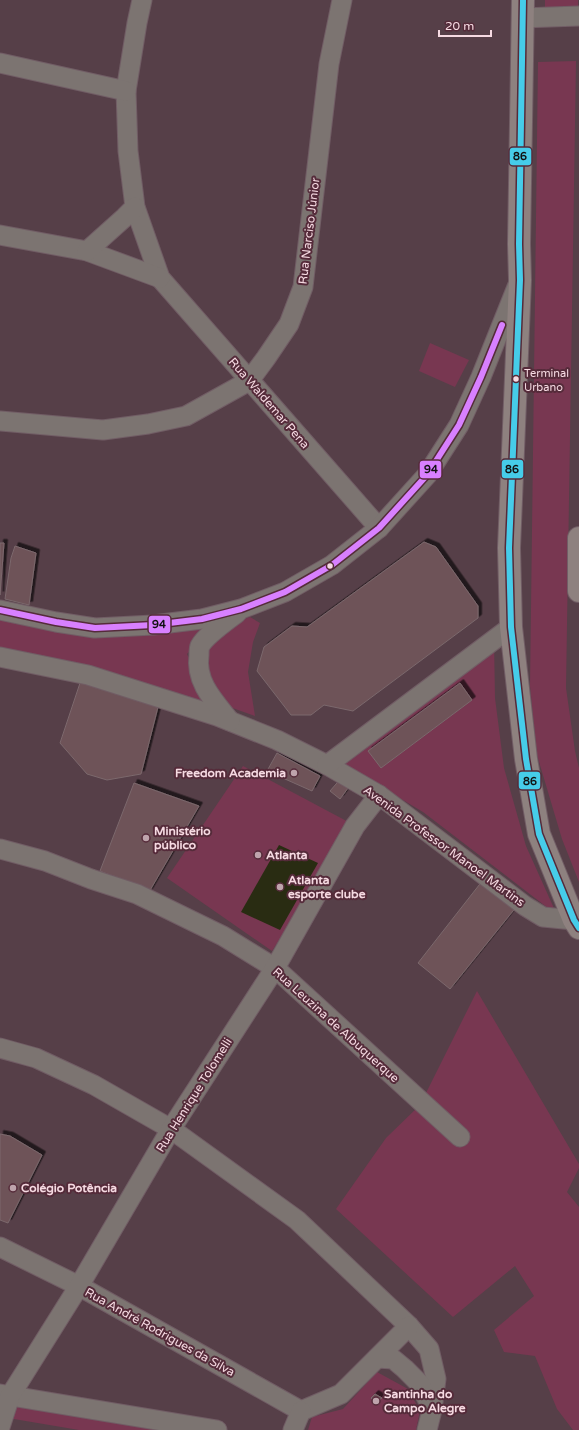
<svg xmlns="http://www.w3.org/2000/svg" width="579" height="1430" font-family="'Varela Round',sans-serif">
<defs>
<filter id="shadow"><feDropShadow dx="3.5" dy="-3.5" stdDeviation="0" flood-color="#0009"/></filter>
</defs>
<rect width="100%" height="100%" fill="#563f48"/>
<!-- green -->
<g fill="#783751">
<rect x="545" y="0" width="33" height="11"/>
<path d="M576,61L566,688L575,751L579,768V882L562,839L537,755L530,686L538,62Z"/>
<path d="M430,343L469,360L455,387L419,371Z"/>
<path d="M0,613L57,626L220,619L187,654L217,715L0,651Z"/>
<path d="M250,617L260,623L253,642L248,672L255,716L224,705L207,668L203,645L231,629L240,620Z"/>
<path d="M494,641L495,698L504,768L526,846L557,915L423,812L343,764Z"/>
<path d="M243,766L354,825L272,951L167,878Z"/>
<path d="M477,991L579,1164V1168L567,1192L579,1207V1430H573L557,1409L535,1356L504,1352L494,1330L534,1296L515,1266L453,1317L336,1209L386,1138L420,1105Z"/>
<path d="M377,1372L408,1389L420,1411L416,1430H308L312,1417L343,1409Z"/>
<path d="M13,1401L186,1430H79L8,1418Z"/>
</g>
<!-- water -->
<path fill="#292c12" d="M279,845L318,863L280,930L241,912Z"/>
<!-- building -->
<g fill="#6e5358" stroke="#7b686c" filter="url(#shadow)">
<path d="M424,542L436,547L478,606V618L353,711L324,705L311,715H291L257,671L264,647L292,626L307,627Z"/>
<path d="M0,543H4L0,595Z"/>
<path d="M15,546L36,553L29,605L5,599L11,558Z"/>
<path d="M81,680L159,703L141,774L107,780L87,774L60,743Z"/>
<path d="M460,683L472,700L381,768L368,751Z"/>
<path d="M277,753L320,776L312,791L267,771Z"/>
<path d="M342,777L351,784L340,799L330,791Z"/>
<path d="M134,783L199,806L149,892L100,871Z"/>
<path d="M483,880L517,906L450,989L418,963Z"/>
<path d="M0,1134L10,1136L42,1155L8,1223L0,1220Z"/>
<path d="M375,1394L382,1398L375,1403L371,1398Z"/>
</g>
<g fill="none" stroke-linecap="round" stroke-linejoin="round">
<!-- minor casing -->
<g stroke="#715d65" stroke-width="21">
<g id="minor">
<path d="M142,0L137,23L126,91L128,151L135,207L160,278L379,528"/>
<path d="M522,18L579,16"/>
<path d="M0,63L126,91"/>
<path d="M0,235L87,251L160,278"/>
<path d="M87,251L125,217L135,207"/>
<path d="M0,421L103,430L148,424L186,416L249,381L266,358L289,324L303,287L329,64L342,0"/>
<path d="M0,610L56,622L95,628L153,625L202,619L241,609L285,592L332,565L379,528L427,475L459,425L481,377L517,287"/>
<path d="M0,657L88,675L217,716L277,740L327,765L379,795L525,906L543,917L574,920"/>
<path d="M230,721C214,701 195,682 199,655C199,653 199,648 200,646C205,636 228,620 237,613"/>
<path d="M327,765L511,627"/>
<path d="M0,849L45,861L91,879L137,894L223,936L275,968L460,1137"/>
<path d="M0,1048L36,1058L94,1085L171,1129L297,1220L409,1326L429,1349L436,1379L432,1410L427,1430"/>
<path d="M0,1247L79,1286L301,1411"/>
<path d="M377,1358L393,1359L405,1369L420,1384L432,1409"/>
<path d="M0,1394L217,1430"/>
<path d="M301,1411L341,1394L409,1326"/>
<path d="M0,1427L10,1396L79,1286L171,1129L275,968L355,826L379,795"/>
<path d="M293,1430L301,1411"/>
</g>
</g>
<!-- highway casing -->
<g stroke="#715d65" stroke-width="24">
<g id="highway">
<path d="M523,0L519,244L520,280L509,548L511,627L526,759L539,834L574,920L579,928"/>
<path d="M579,538V591"/>
</g>
</g>
<!-- minor -->
<use href="#minor" stroke="#7c7471" stroke-width="19"/>
<!-- highway -->
<use href="#highway" stroke="#8e817f" stroke-width="22"/>
<!-- bus-1 casing -->
<g stroke="#552b3a" stroke-width="9">
<path id="bus-1" d="M523,0L519,244L520,280L509,548L511,627L526,759L539,834L574,920L579,928"/>
</g>
<!-- bus-2 casing -->
<g stroke="#552b3a" stroke-width="9">
<path id="bus-2" d="M0,610L56,622L95,628L153,625L202,619L241,609L285,592L332,565L379,528L427,475L459,425L481,377L502,325"/>
</g>
<!-- bus-1 -->
<use href="#bus-1" stroke="#46cce9" stroke-width="6"/>
<!-- bus-2 -->
<use href="#bus-2" stroke="#d880ff" stroke-width="6"/>
</g>
<!-- markers -->
<g fill="#f6dae2" stroke="#552b3a" stroke-width="1.5">
<circle cx="516" cy="379" r="3.5"/>
<circle cx="330" cy="566" r="3.5"/>
</g>
<g fill="#bea4ac" stroke="#552b3a" stroke-width="1.5">
<circle cx="294" cy="773" r="4"/>
<circle cx="146" cy="838" r="4"/>
<circle cx="258" cy="855" r="4"/>
<circle cx="280" cy="887" r="4"/>
<circle cx="13" cy="1188" r="4"/>
<circle cx="376" cy="1401" r="4"/>
</g>
<g text-anchor="middle" stroke-width="4" stroke-linejoin="round" paint-order="stroke">
<!-- bus labels -->
<g font-size="11" fill="#f6dae2" stroke="#552b3a" text-anchor="start">
<text x="524" y="377">Terminal<tspan x="524" dy="14">Urbano</tspan></text>
</g>
<!-- street labels -->
<g font-size="12" fill="#f6dae2" stroke="#552b3a">
<text transform="translate(309 231) rotate(-83)" y="4">Rua Narciso Júnior</text>
<text transform="translate(269 403) rotate(49)" y="4">Rua Waldemar Pena</text>
<text transform="translate(444 846) rotate(36)" y="4">Avenida Professor Manoel Martins</text>
<text transform="translate(336 1025) rotate(42)" y="4">Rua Leuzina de Albuquerque</text>
<text transform="translate(194 1095) rotate(-58)" y="4">Rua Henrique Tolomelli</text>
<text transform="translate(160 1332) rotate(29)" y="4">Rua André Rodrigues da Silva</text>
</g>
<!-- poi labels -->
<g font-size="12" font-weight="bold" fill="#f6dae2" stroke="#552b3a" text-anchor="start">
<text x="286" y="777" text-anchor="end">Freedom Academia</text>
<text x="154" y="835">Ministério<tspan x="154" dy="14">público</tspan></text>
<text x="266" y="859">Atlanta</text>
<text x="288" y="884">Atlanta<tspan x="288" dy="14">esporte clube</tspan></text>
<text x="21" y="1192">Colégio Potência</text>
<text x="384" y="1398">Santinha do<tspan x="384" dy="14">Campo Alegre</tspan></text>
</g>
</g>
<g stroke="#552b3a" stroke-width="1.5">
<rect x="509" y="147" width="23" height="19" rx="4" fill="#46cce9"/>
<rect x="501" y="459" width="23" height="20" rx="4" fill="#46cce9"/>
<rect x="419" y="460" width="23" height="19" rx="4" fill="#d880ff"/>
<rect x="148" y="615" width="23" height="19" rx="4" fill="#d880ff"/>
<rect x="518" y="771" width="23" height="19" rx="4" fill="#46cce9"/>
</g>
<g font-size="11" text-anchor="middle" font-weight="bold" fill="#111">
<text x="520" y="160">86</text>
<text x="512" y="473">86</text>
<text x="431" y="473">94</text>
<text x="159" y="628">94</text>
<text x="530" y="785">86</text>
</g>
<!-- scale -->
<path d="M439 30v6h52v-6" fill="none" stroke="#f6dae2" stroke-width="2"/>
<text x="445" y="30" font-size="12" fill="#f6dae2" stroke="#552b3a" stroke-width="3" paint-order="stroke">20 m</text>
</svg>
